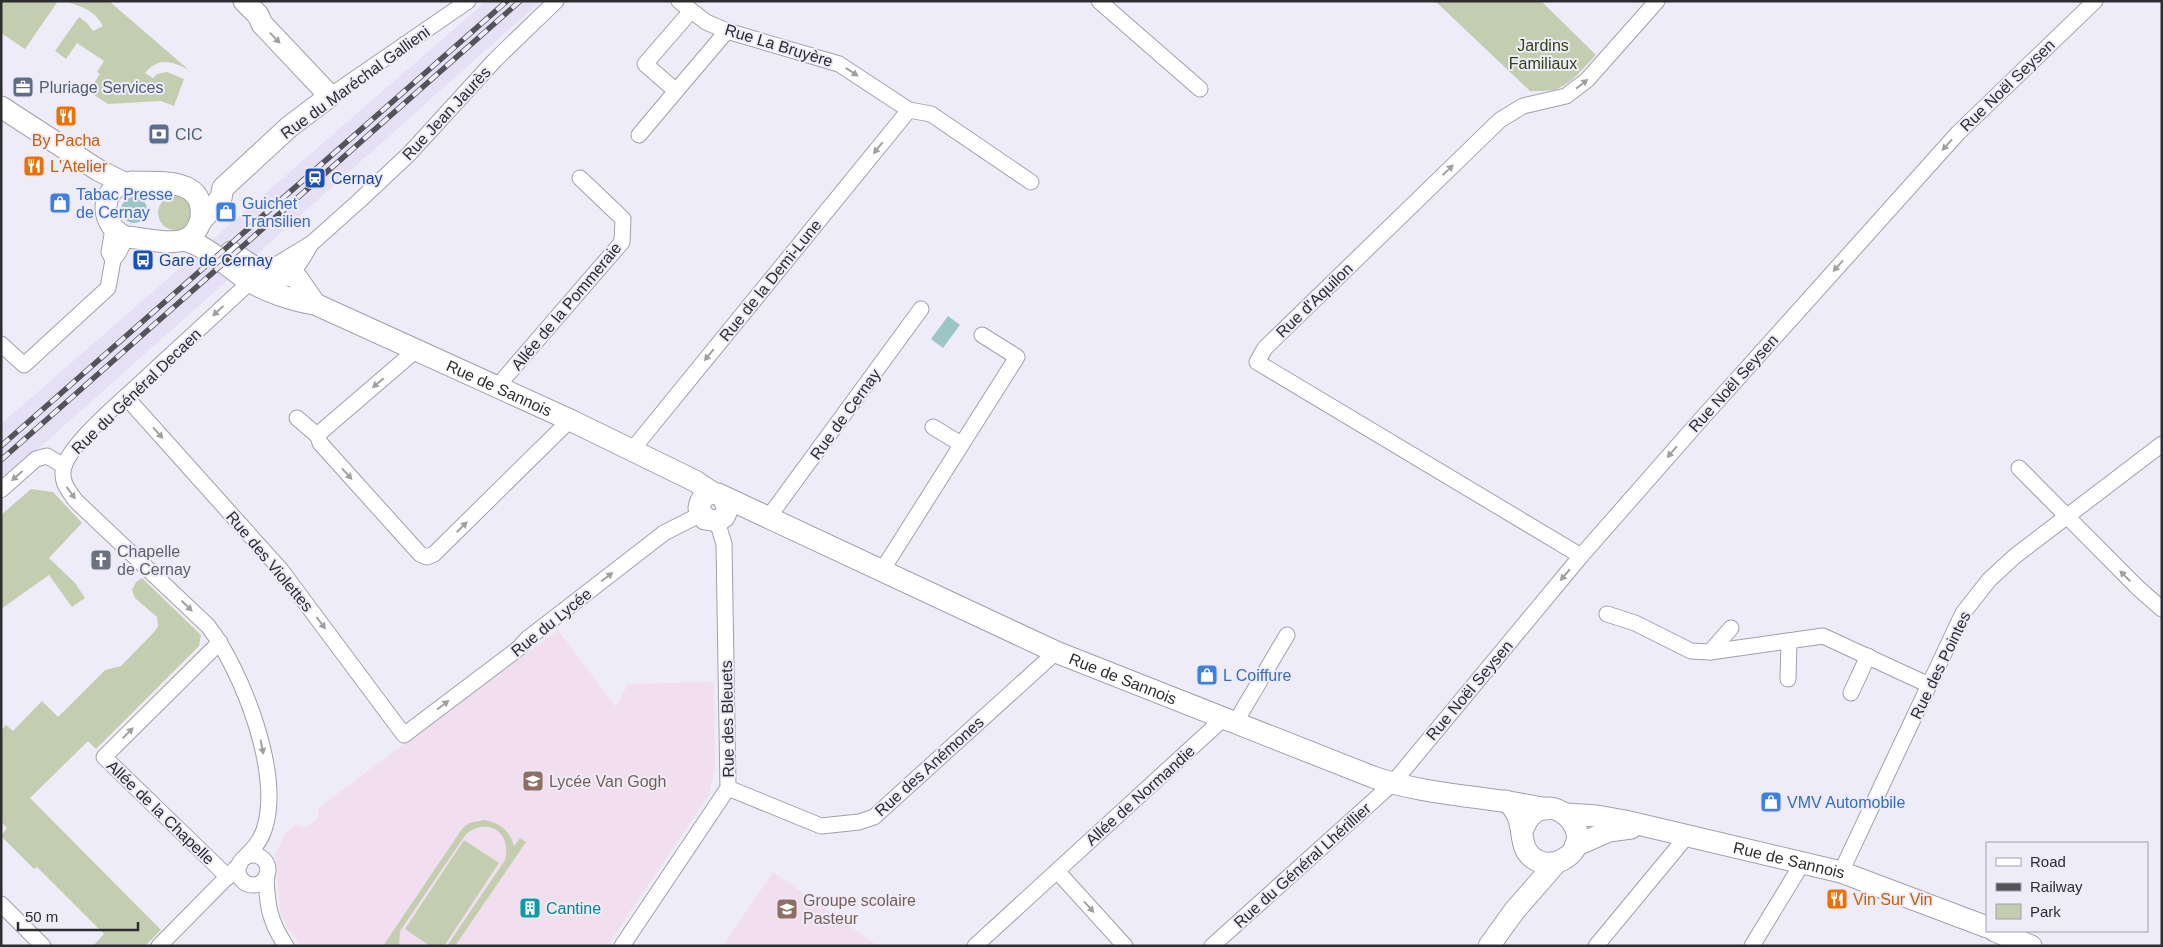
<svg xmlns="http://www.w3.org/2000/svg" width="2163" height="947" font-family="Arial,sans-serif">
<rect width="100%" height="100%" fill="#efecf9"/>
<!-- built -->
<path fill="#e5e0f5" d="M486,1H541L1,482V424Z"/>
<!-- education -->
<g fill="#f1deee">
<path d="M558,630L616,707L628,684L714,682L715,767L709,795L607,946H302L288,929L280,910L275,855L285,834L295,825L304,828L318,819V808Z"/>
<path d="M773,872L878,946H723Z"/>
</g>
<!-- green -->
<g fill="#c3ceb0">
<path d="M1,1H58L25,49L1,33Z"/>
<path d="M65,1H109L182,64L189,70C171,61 159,57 145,73L153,78L157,74L167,72L184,79L174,106L161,101L108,104L91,93L90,89L100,74L97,72L104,61L77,43L66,59L55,51L79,17L87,23L93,31L103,26C94,9 81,7 65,1Z"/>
<path d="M1435,1H1541L1596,55C1584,67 1571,85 1554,90C1546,91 1537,91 1530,91Z"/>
<circle cx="175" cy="213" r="17"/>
<path d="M31,489L53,492L82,523L49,558L75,583L85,598L72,607L49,575L1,609V515Z"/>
<path d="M142,578L201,635L199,646L96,749L88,741L30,798L161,930L145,946H93L104,934L37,867L34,869L1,836L7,828L1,822V730L6,725L13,731L42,701L58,717L105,670L121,666L155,631L158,626L157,617L135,598L132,590L136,582Z"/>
<path d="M485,820C500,823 510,831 514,846L520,838L526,842L455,946H447L505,860C512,832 488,817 466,834L400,931L399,946H393L392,944L391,946H383L462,829L469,823Z"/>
<path d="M464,840L499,863L444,946H430L405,929Z"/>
</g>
<!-- water -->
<g fill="#9bc5c7">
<circle cx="134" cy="210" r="13"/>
<path d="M948,316L960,325L943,348L931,339Z"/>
</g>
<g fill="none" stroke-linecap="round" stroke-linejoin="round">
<!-- street casing -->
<g stroke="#a29fac" stroke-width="17">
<g id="street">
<path d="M679,1L706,22L727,31L839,64L909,110L931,114L1031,182"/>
<path d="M1099,1L1200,89"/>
<path d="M691,11L645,64L676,91L727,31"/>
<path d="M330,96L468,1"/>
<path d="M639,135L676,91"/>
<path d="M113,260L109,252L113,229"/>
<path d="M271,268L312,243L359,201L409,154L495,60L556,1"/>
<path d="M260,286C290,284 297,268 311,244"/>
<path d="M1,344L24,365L108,288L113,260L119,252L126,237"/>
<path d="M496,388L622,242L623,219L580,178"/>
<path d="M126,397L281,570L404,735L519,648L527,639L664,533L701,514"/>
<path d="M297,418L318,436L320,443L420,554L427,557L434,554L570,420"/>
<path d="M933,427L961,444"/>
<path d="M318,436L323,430L415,351"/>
<path d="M632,450L909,110"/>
<path d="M2019,468L2138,588L2162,609"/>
<path d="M1,490L36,459L47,456L64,466"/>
<path d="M768,518L921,309"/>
<path d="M1581,556L1257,362L1265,348L1500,120L1523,106L1566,96L1587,80L1657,1"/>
<path d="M881,572L1017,357L982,335"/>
<path d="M1607,614L1635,623L1691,651L1710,652L1823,636L1929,685"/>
<path d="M220,642L104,757L228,877"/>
<path d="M1710,652L1731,628"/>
<path d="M1788,679L1789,641"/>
<path d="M1851,693L1868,656"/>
<path d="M1235,723L1287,635"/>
<path d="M728,788L821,826L859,822L874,817L1056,652"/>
<circle cx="253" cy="870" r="15"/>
<path d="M244,858C253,849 260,842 264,830C283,775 242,670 208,626L76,501C68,490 60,481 64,467C70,443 127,396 146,378C181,346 215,314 250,282"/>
<path d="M1057,871L1125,946"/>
<path d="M1841,872L1963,613L1989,580L2015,556L2162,444"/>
<path d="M266,876C267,904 269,921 286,946"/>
<path d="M1,904L43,946"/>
<path d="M159,946L240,864"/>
<path d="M622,946L728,788L724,544L717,521"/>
<path d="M975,946L1224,718"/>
<path d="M1212,946L1392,784L1581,556L1696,425L1958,133L2095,1"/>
<path d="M1596,946L1687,836"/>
<path d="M1752,946L1803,862"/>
</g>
</g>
<!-- secondary casing -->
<g stroke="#a29fac" stroke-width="23">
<g id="secondary">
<path d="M1,107L98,170L124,183"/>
<path d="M132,182C149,183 174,180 189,189C209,200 204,237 180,241C163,244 143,238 126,237C106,229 98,201 116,187C121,184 127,183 132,182Z"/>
<path d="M201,221L221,198L223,188L289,127L330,96L262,24L258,15L244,1"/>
<path id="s1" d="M184,240C208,246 226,266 246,279C264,291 294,301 315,304L570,420L695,481L713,493"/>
<path d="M231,252L254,267L271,268L297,278L315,304"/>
<path id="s2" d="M722,496L728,508L724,517L717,521L705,519L699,508C700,498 707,492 718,494L1056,652L1373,777C1428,796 1489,796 1546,809"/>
<path d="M1506,801C1531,820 1513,847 1536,860C1545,865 1554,864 1562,860C1606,837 1544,776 1523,829"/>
<path id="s3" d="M1566,814L1597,816L1625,821L1841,872L1987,927"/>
<path d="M1575,846L1609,831L1631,828"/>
<path d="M1995,931L2031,946"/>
<path d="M1489,946L1515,910L1556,863"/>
</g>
</g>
<!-- street -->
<use href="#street" stroke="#fff" stroke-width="15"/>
<!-- secondary -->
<use href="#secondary" stroke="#fff" stroke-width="21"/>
<!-- rail casing -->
<g stroke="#55535a" stroke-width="5.5">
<g id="rail">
<path d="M1,446L507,1"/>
<path d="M1,460L520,1"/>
</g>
</g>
<!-- rail -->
<use href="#rail" stroke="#efecf9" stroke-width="4" stroke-dasharray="11" stroke-linecap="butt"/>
</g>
<!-- one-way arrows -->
<defs><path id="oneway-solid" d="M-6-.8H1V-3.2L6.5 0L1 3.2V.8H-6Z" transform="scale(1.25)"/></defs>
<g fill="#a0a0a2">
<use href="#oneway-solid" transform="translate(275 38) rotate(46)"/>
<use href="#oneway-solid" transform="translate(852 72) rotate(34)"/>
<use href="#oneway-solid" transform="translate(1582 84) rotate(-38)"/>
<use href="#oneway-solid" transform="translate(1947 145) rotate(132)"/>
<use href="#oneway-solid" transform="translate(878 148) rotate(129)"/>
<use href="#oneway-solid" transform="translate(1448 170) rotate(-44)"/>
<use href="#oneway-solid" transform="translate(1838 266) rotate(132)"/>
<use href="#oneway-solid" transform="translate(218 311) rotate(137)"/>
<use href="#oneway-solid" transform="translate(709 355) rotate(129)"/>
<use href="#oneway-solid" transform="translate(378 383) rotate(140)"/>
<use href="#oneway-solid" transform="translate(158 433) rotate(48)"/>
<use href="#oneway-solid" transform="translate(1672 452) rotate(131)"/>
<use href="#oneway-solid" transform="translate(347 474) rotate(48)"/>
<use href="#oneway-solid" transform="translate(17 476) rotate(139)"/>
<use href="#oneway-solid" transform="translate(71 493) rotate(54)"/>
<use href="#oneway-solid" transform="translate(462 527) rotate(-45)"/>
<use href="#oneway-solid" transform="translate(1565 575) rotate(130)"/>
<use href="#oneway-solid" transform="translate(2125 576) rotate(-135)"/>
<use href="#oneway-solid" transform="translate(607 577) rotate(-37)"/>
<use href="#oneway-solid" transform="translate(187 606) rotate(44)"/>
<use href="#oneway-solid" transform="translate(321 623) rotate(53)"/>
<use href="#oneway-solid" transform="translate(443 705) rotate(-37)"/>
<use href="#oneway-solid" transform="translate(128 733) rotate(-45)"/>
<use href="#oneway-solid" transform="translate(262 747) rotate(79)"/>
<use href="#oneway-solid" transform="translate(1089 907) rotate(48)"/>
</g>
<!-- icons -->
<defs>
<g id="office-square" transform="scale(1.125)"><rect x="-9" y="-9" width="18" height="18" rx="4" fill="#5c6f8a" stroke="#efecf9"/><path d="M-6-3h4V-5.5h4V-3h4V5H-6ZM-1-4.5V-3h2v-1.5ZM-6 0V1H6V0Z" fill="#fff"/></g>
<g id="restaurant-square" transform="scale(1.125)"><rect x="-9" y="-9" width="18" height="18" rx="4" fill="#e8710a" stroke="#efecf9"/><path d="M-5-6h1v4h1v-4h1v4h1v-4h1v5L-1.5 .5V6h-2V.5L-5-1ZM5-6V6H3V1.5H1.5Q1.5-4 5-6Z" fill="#fff"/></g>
<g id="bank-square" transform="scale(1.125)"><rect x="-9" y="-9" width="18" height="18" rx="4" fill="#5c6f8a" stroke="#efecf9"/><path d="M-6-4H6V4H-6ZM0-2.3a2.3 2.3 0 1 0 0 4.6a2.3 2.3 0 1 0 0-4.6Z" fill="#fff"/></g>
<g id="station-square" transform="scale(1.125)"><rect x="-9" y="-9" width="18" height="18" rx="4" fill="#1a4fb4" stroke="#efecf9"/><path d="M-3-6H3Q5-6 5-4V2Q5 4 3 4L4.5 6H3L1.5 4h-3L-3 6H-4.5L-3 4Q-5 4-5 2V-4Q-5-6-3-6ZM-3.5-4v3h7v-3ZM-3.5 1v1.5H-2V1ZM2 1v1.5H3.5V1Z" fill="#fff"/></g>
<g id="shop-square" transform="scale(1.125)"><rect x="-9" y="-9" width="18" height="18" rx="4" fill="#3f7fe0" stroke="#efecf9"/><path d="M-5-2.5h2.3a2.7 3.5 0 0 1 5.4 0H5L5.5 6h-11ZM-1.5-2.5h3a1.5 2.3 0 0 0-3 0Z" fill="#fff"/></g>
<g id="bus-square" transform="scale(1.125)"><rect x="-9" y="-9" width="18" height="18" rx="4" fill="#1a4fb4" stroke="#efecf9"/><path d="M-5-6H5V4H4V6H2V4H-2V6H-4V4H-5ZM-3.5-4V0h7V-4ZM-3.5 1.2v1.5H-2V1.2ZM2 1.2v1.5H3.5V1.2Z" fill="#fff"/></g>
<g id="church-square" transform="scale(1.125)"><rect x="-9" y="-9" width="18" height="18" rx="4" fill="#6b7280" stroke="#efecf9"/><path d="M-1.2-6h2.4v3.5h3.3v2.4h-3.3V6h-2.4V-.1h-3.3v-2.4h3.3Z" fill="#fff"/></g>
<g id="school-square" transform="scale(1.125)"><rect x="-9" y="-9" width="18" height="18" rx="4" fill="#8d6e63" stroke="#efecf9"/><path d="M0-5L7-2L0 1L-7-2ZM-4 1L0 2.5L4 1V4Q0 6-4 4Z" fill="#fff"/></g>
<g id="building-square" transform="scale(1.125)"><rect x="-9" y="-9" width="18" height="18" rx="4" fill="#0f9aa8" stroke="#efecf9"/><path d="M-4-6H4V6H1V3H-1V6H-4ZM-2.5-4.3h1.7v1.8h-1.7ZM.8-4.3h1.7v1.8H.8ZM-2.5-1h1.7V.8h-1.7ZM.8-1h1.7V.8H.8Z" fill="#fff"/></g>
</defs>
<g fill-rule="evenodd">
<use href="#office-square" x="23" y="87"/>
<use href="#restaurant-square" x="66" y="116"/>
<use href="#bank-square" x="159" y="134"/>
<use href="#restaurant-square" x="34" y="166"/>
<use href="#station-square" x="315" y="178"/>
<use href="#shop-square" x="60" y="203"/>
<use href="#shop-square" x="226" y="212"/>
<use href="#bus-square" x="143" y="260"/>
<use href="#church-square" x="101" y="560"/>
<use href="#shop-square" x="1207" y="675"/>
<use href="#school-square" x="533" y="781"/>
<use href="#shop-square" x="1771" y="802"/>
<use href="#restaurant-square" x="1837" y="899"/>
<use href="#building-square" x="530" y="908"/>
<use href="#school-square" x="787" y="909"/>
</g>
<g text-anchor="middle" stroke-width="4" stroke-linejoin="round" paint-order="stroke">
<!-- street labels -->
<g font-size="16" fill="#2d2c31" stroke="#efecf9">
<text transform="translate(779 45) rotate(17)" y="6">Rue La Bruyère</text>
<text transform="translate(355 82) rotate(-36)" y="6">Rue du Maréchal Gallieni</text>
<text transform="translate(2007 85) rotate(-44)" y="6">Rue Noël Seysen</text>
<text transform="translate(446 113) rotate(-47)" y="6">Rue Jean Jaurès</text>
<text transform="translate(770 280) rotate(-51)" y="6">Rue de la Demi-Lune</text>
<text transform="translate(1314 300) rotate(-44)" y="6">Rue d'Aquilon</text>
<text transform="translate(566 306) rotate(-50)" y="6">Allée de la Pommeraie</text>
<text transform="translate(1733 383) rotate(-48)" y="6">Rue Noël Seysen</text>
<text dy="6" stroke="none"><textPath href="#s1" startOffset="350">Rue de Sannois</textPath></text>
<text transform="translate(136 391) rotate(-44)" y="6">Rue du Général Decaen</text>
<text transform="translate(845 414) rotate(-54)" y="6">Rue de Cernay</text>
<text transform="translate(270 561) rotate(50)" y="6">Rue des Violettes</text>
<text transform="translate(551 622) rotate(-39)" y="6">Rue du Lycée</text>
<text transform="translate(1940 665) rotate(-64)" y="6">Rue des Pointes</text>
<text dy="6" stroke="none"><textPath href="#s2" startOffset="528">Rue de Sannois</textPath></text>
<text transform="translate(1469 690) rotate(-50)" y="6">Rue Noël Seysen</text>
<text transform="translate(727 719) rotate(-91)" y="6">Rue des Bleuets</text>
<text transform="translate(929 766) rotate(-42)" y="6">Rue des Anémones</text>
<text transform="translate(1140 795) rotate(-42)" y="6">Allée de Normandie</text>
<text transform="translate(161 812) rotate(44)" y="6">Allée de la Chapelle</text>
<text dy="6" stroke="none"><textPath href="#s3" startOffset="228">Rue de Sannois</textPath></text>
<text transform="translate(1302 865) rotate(-42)" y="6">Rue du Général Lhérillier</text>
</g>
<!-- park labels -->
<g font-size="16" fill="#344210" stroke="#efecf9">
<text x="1543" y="51">Jardins<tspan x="1543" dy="18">Familiaux</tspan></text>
</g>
<!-- service labels -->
<g font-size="16" fill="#4e5e75" stroke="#efecf9" text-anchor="start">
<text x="39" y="93">Pluriage Services</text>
<text x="175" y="140">CIC</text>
</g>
<!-- food labels -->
<g font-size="16" fill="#c56008" stroke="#efecf9" text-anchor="start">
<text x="66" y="146" text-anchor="middle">By Pacha</text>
<text x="50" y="172">L'Atelier</text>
<text x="1853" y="905">Vin Sur Vin</text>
</g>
<!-- transit labels -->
<g font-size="16" fill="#164399" stroke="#efecf9" text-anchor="start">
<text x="331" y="184">Cernay</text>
<text x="159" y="266">Gare de Cernay</text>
</g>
<!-- shop labels -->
<g font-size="16" fill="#366cbe" stroke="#efecf9" text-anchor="start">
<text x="76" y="200">Tabac Presse<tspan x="76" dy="18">de Cernay</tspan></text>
<text x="242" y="209">Guichet<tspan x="242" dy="18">Transilien</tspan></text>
<text x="1223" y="681">L Coiffure</text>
<text x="1787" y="808">VMV Automobile</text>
</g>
<!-- worship labels -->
<g font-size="16" fill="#5b616d" stroke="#efecf9" text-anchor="start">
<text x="117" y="557">Chapelle<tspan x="117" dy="18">de Cernay</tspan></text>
</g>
<!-- education labels -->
<g font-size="16" fill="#785e54" stroke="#efecf9" text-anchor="start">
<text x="549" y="787">Lycée Van Gogh</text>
<text x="803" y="906">Groupe scolaire<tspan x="803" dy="18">Pasteur</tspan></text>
</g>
<!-- culture labels -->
<g font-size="16" fill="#0d838f" stroke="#efecf9" text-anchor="start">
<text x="546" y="914">Cantine</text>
</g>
</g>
<!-- border -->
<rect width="2163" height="947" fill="none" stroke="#2d2c31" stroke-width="5"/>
<!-- legend -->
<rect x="1986" y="842" width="162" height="90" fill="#efecf9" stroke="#a19fa9"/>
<rect x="1996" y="858" width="25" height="8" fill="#ffffff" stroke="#a19fa9"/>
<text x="2030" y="867" font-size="15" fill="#2d2c31">Road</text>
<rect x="1996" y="883" width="25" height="8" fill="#55535a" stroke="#a19fa9"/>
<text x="2030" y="892" font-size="15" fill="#2d2c31">Railway</text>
<rect x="1996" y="904" width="25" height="15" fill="#c3ceb0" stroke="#a19fa9"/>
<text x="2030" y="917" font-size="15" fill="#2d2c31">Park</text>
<!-- scale -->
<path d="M18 922v8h120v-8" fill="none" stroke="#2d2c31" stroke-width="2.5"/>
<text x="25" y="922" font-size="15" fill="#2d2c31" stroke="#efecf9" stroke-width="4" paint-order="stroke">50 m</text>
</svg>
